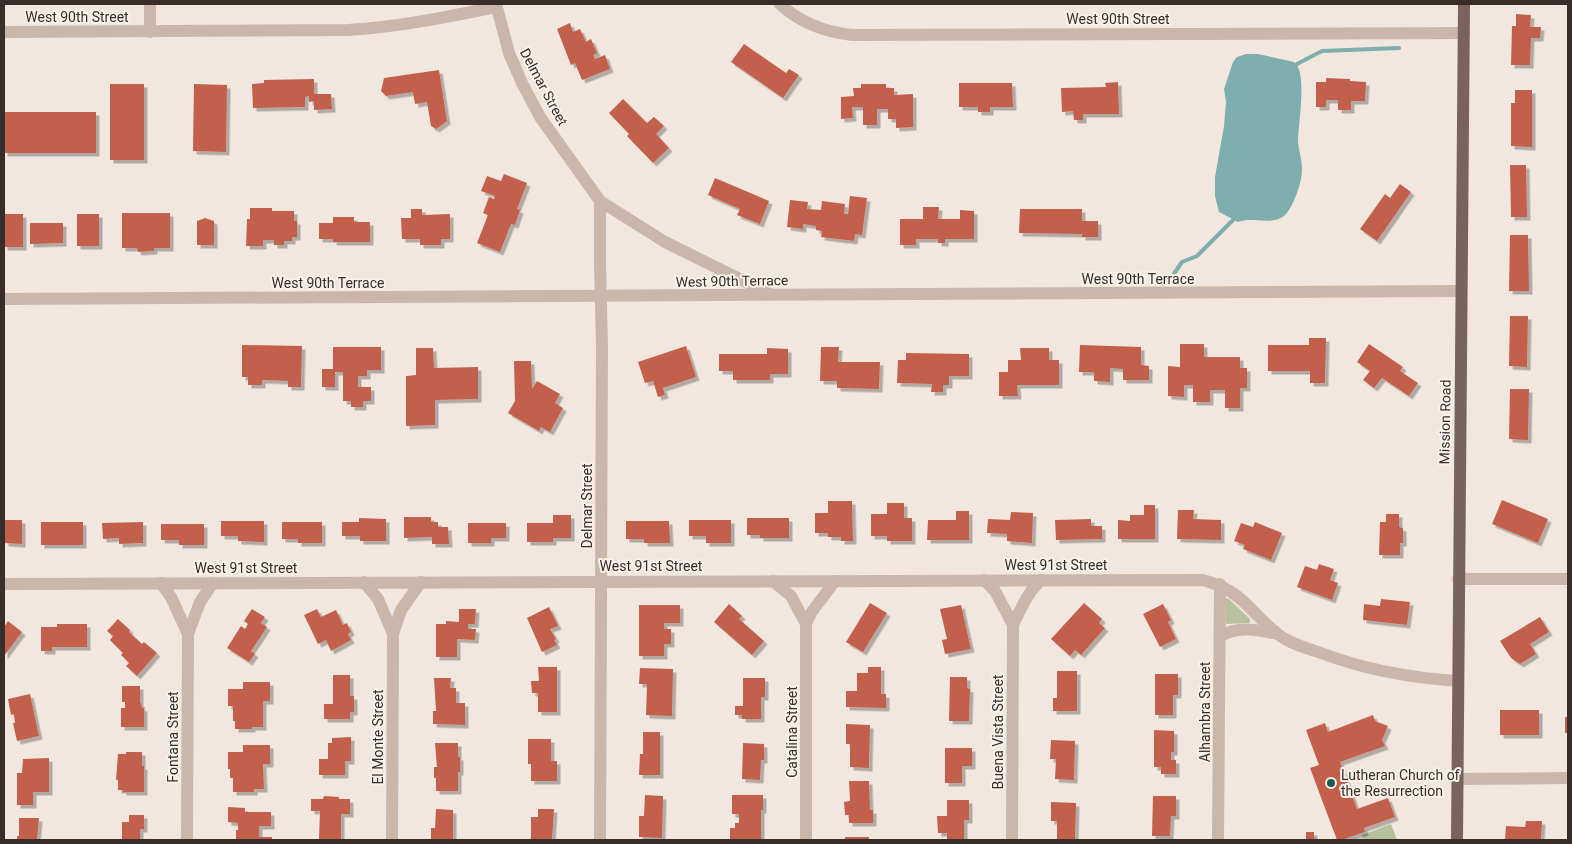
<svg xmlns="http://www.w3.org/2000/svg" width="1572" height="844" font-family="Roboto,sans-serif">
<defs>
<filter id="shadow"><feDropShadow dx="3.5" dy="3.5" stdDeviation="0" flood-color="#0004"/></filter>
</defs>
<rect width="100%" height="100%" fill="#f2e7de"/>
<!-- green -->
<g fill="#b7c19e">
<path d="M1225,598L1229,599L1250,619V623L1226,624Z"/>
<path d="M1391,824L1397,840H1358L1363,838L1362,835Z"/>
</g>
<!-- water -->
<path fill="#7eaead" d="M1258,54L1294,62C1308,72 1298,124 1298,141C1299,155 1304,163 1301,179C1299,189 1293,206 1286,214C1274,227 1253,216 1238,222L1219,212L1215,196V177L1224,126L1226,102L1224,89L1233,62L1237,57L1246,54Z"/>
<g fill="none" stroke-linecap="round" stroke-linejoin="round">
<!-- stream -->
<g stroke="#7eaead" stroke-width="4">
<path d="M1297,64L1322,51L1399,48"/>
<path d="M1173,275L1182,262L1197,256L1233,220"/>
</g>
</g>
<!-- building -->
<g fill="#c2614c" filter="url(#shadow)">
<path d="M1516,14L1531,15L1530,27H1541L1540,38H1531L1530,65H1511L1512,26H1516Z"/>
<path d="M570,23L573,32L580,29L586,42L591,39L597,53L593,55L595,59L605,55L610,69L582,80L575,63L571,65L557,29Z"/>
<path d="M744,44L786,73L789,69L799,75L783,98L731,62Z"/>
<path d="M439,70L447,121L436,129L431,126L427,102L415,104L413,92L386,96L381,91L384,78Z"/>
<path d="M1326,78L1350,79V81L1366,82L1365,101H1351V110H1338V100H1326V107H1316V82H1326Z"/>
<path d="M314,79V94H331L332,109L314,110V101L309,102V96L305,97V107L253,108L252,84L264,83V80Z"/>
<path d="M1118,82L1119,114H1083V120H1074L1073,111L1062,112L1061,88L1106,87L1105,83Z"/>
<path d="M959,83H1012L1013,107H990V112H978V107H959Z"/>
<rect x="110" y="84" width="34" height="76"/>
<path d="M194,84L227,85L226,152L193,151Z"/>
<path d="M861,84H886V88H894V95L913,94V127L896,128V119H888V109H877V125H863V107H852L853,118L841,119V97L854,96L853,88H861Z"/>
<path d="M1515,90H1532V147L1511,146V103H1515Z"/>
<path d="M623,99L647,123L654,117L664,126L656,134L669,148L653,163L627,136L629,134L609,113Z"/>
<rect x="4" y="112" width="92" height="41"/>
<path d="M1510,165H1526L1527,217H1511Z"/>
<path d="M504,174L527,183L517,209L520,210L515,225L511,224L500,252L477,243L488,215L483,213L489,197L494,199L495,196L481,191L487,176L501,181Z"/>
<path d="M715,178L769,201L760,224L737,215L740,209L708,195Z"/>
<path d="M1400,184L1411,192L1377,241L1360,229L1385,194L1390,198Z"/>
<path d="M850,196L867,198L862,235L855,234L854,241L821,237L822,231L816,230V226L803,224V229L787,227L790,200L808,202L807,209L821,210L822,201L845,204L844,214H848Z"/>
<path d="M923,207H939L938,219H960V210L974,211V239H945V243H938V239H916V245H900V219H923Z"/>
<path d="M250,208H272V211H294V221H297V237H292V241H284V245H274V240H263V246H246L247,219H250Z"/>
<path d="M411,209H422V215L450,214V239H441V245H420V239H402L401,218H411Z"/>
<path d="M1020,209H1082V221H1098V237H1082V234L1019,233Z"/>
<path d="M122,213H170V248H154V251L138,252L137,248H122Z"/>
<rect x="4" y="214" width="19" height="33"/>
<rect x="77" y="214" width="22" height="32"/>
<path d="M333,217H354V222H370V242H333V239H319V223H333Z"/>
<path d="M205,218L214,221V245H197V221Z"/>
<path d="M30,223H63V243L30,244Z"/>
<path d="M1510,235H1528L1529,291H1509Z"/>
<path d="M1510,316H1528L1527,367L1509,366Z"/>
<path d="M1309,338H1326L1325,383H1310V371H1268V345H1309Z"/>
<path d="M1180,344H1204V357H1240V368H1247V388H1240V408H1225V390H1210V402H1193V385H1184V397L1168,396V366L1180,367Z"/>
<path d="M1369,344L1403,367L1400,371L1418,383L1409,396L1382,378L1374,388L1363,380L1370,371L1357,362Z"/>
<path d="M242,345L302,346L301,387H288V381L262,380V385H248V377H242Z"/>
<path d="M1080,345L1141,347V365L1149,366V380H1123V369L1110,368V382L1094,381V372H1079Z"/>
<path d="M686,346L696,377L663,388L665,395L658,397L653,381L645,383L638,362Z"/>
<path d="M333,347H381V370H367V376H358V387H371V401H363V407H351V401H343V372H335V387H322V369H333Z"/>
<path d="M821,347H839L838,362H880L879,389L837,388V381H820Z"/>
<path d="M416,348H433L434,368L478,367V399L435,400V425L406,426V376L416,375Z"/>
<path d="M767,348L788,349V374H770V380H733V371H719V354H767Z"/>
<path d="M1020,348H1049V360H1059V385H1017L1018,396H999V372H1008V360H1021Z"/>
<path d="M906,353L969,354V376H949V385H943V392H931L932,384L897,383L898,360H906Z"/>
<path d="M514,361H531L532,389L537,381L560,394L555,403L563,408L550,432L541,427L539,431L508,413L515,401Z"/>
<path d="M1510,389H1529L1528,440L1509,439Z"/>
<path d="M1502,500L1548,519L1538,543L1492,524Z"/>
<path d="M828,501H852L853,541H841V537H828V533H815V513H828Z"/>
<path d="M887,503H904V518H912V541H887V536H871V514H887Z"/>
<path d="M1144,505H1155V539H1118V520L1130,521V515H1144Z"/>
<path d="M1178,510H1194L1193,519L1221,520V540L1177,539Z"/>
<path d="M956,511H969V540H927L928,520H956Z"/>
<path d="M1011,512L1033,513L1032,543L1007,541V534L987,533L988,519L1010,520Z"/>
<path d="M1386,514H1399V527L1403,528V543H1400V555H1379L1380,522H1386Z"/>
<path d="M553,515H571V538H553V542H527V523H553Z"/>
<path d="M404,517H431V522H438V527H448L449,544H432V537L404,538Z"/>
<path d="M359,518L386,519V541H360V536H342V522H359Z"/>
<path d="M747,518H789V538H760V535H747Z"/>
<path d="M1091,519V526H1102V539L1056,540L1055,520Z"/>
<path d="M4,520H22V544L5,543Z"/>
<path d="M689,520H731V543H706V536H689Z"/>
<path d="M221,521H264V542L238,541V536H221Z"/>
<path d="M626,521H669L670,543H644V539H626Z"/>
<rect x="41" y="522" width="42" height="23"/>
<path d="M143,522V543L119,544V538L103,539L102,523Z"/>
<path d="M282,522H322V543H298V539H282Z"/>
<path d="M1255,522L1282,533L1271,560L1243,549L1245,545L1234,541L1241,523L1253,527Z"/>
<path d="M468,523H506V538H491V543H468Z"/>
<path d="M161,524H204V545H179V540H161Z"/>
<path d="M1319,564L1334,569L1330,580L1338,583L1332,600L1297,587L1305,566L1317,570Z"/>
<path d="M1381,599L1410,602L1407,625L1363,620L1364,604L1380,606Z"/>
<path d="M870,603L887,613L863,652L846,642Z"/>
<path d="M1084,603L1102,619L1099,623L1105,628L1081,655L1075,650L1070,656L1051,639Z"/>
<path d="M729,604L742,616L739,619L764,641L752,655L714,622Z"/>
<path d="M1163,604L1171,620L1168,622L1176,639L1160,647L1143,614Z"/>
<path d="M639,605H680V623H664V629H671V644H664V656H639Z"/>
<path d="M961,605L971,649L945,654L942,640L947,639L940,609Z"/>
<path d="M549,607L558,626L550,629L556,639L554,640L557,645L542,652L527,618Z"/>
<path d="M252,609L265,617L261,623L267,627L251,651L255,654L249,662L227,648L241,626L245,629L248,624L244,621Z"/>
<path d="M317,609L321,617L336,610L343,625L347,623L351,632L348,634L351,640L331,651L326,640L318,644L304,615Z"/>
<path d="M459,609H476L475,624H468V629H476L475,640L457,639V657H436V624H446V621L459,622Z"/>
<path d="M1540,617L1549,632L1530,644L1536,654L1520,664L1511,658L1500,641Z"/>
<path d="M118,619L130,630L129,632L142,644L144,642L157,653L137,676L126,666L129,663L121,655L123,653L110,640L113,636L107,631Z"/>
<path d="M8,621L22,632L4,656V627Z"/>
<path d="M57,624H87V647H52V651H41V627H57Z"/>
<path d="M538,667H557V712H538V693H532L531,681H539Z"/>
<path d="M868,667H881V694H886V708L846,707V691H857V673H868Z"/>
<path d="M640,668L673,669L672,716L646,715L647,684H639Z"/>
<path d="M1057,671H1077V711H1053V698H1057Z"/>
<path d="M1155,674H1178V695H1173V715H1155Z"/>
<path d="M333,675H350V696H354V712H350V719H324V704H333Z"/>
<path d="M950,677H967V688L970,689L969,721H949Z"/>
<path d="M434,678H451L450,688H456V703H465V725L433,724V711H436Z"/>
<path d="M743,678H765V697H761V719H742V715H735V706H743Z"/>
<path d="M243,682H270V701H263V727H252V729H235V721H233V706H228V689H243Z"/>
<path d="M122,686H140V703H141L142,708H144V727H121V708H125V702H122Z"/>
<path d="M30,694L39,736L17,741L13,723H15L14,714L11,715L8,699Z"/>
<rect x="1500" y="710" width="39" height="25"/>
<path d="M1373,715L1375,721L1388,726L1382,740L1385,746L1340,762L1357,809L1388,798L1395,817L1364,828L1365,832L1341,840H1337L1310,768L1319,765L1306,730L1325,723L1328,732Z"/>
<rect x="1565" y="717" width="3" height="16"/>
<path d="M846,724L870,725L869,768L850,767V744H846Z"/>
<path d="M1154,730L1174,731V752H1171V760H1176V774H1161V767H1154Z"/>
<path d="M643,732H660V775H639L640,754H643Z"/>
<path d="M351,737V761H345V775H319V759H328V743H332V738Z"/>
<path d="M528,739H551V761H557V781H531V764H528Z"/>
<path d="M1051,740L1075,741L1074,780L1055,779L1056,759H1050Z"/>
<path d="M435,743H458V757H460V772H458V791H436V778H434V767H437Z"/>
<path d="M743,743L764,744V760H761L760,780L742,779Z"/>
<path d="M243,745H270V764H263L264,789H254V792H233V778H230V769H228V752H243Z"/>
<path d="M945,748H972V766H962V783H945Z"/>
<path d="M126,752H142V766H144V792H123V790H118V780H116L118,754H126Z"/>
<path d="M49,758V792H33V805H17V773H22L23,759Z"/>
<path d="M849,781H869L870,810H873V823H849V815H845L844,802L850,801Z"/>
<path d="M645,795L663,796L662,838L639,837V816H644Z"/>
<path d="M732,795H763V810H761V840H730V828H735V823H739V814H732Z"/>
<path d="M324,796L339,797V799H350V814H341V839H319L320,811H311V799H323Z"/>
<path d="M1153,796H1176V816H1171L1170,836H1152Z"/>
<path d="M947,800H969V820H964V840H947V833H938L937,816H947Z"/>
<path d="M1051,802L1076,803L1075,840H1057V821H1051Z"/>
<path d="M228,807L245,808V812H271V826H259V837H272V840H236V830H238V823L228,822Z"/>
<path d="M436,809L453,810V840H431V828H435Z"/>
<path d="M538,809H554L552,840H531V817H538Z"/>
<path d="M129,815H144V829H140V840H122V822H129Z"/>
<path d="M19,818H39L37,840H17V836H19Z"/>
<path d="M1526,821H1542L1541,840H1505L1506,826L1525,827Z"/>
<rect x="1306" y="832" width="8" height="8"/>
<rect x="845" y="837" width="24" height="3"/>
</g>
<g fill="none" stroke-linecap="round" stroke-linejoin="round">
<!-- minor -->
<g stroke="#cab7aa" stroke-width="12">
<path d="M496,4L509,53L522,83L540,117L600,201L665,242L770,294"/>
<path d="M780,4C800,23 825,32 852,35L1464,33"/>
<path d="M4,32L348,30C398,27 447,17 496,7"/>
<path d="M150,32V4"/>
<path d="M4,299L1461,291"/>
<path d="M1458,579H1568"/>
<path d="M984,580L995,591L1013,625L1012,840"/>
<path d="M773,581L791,596L806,624"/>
<path d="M364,582L378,599L393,634"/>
<path d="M161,583L171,597L188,634"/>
<path d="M4,584L1203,580C1244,591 1249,612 1279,635C1291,644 1306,648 1321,653C1366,670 1411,678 1458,681"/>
<path d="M1013,625C1021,608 1028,592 1041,580"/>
<path d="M1220,637C1236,625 1259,630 1278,634"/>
<path d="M1457,779L1568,778"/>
<path d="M187,840L188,634L200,602L213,583"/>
<path d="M392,840L393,634L401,610L421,582"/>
<path d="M600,840L602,346L600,264V201"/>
<path d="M806,840V624L811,613L835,581"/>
<path d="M1218,840L1220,584"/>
</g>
<!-- major -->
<path stroke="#79635b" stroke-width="12" d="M1457,840L1464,4"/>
</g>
<!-- markers -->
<circle fill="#205858" stroke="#f9f2eb" stroke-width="2" cx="1331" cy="783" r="5"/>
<g text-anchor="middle" stroke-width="4" stroke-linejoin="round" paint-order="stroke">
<!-- street labels -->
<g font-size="14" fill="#382d29" stroke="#f9f2eb">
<text x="77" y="22">West 90th Street</text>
<text x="1118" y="24">West 90th Street</text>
<text transform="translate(544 87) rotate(62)" y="5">Delmar Street</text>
<text x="1138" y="284">West 90th Terrace</text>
<text transform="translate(732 281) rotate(-1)" y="5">West 90th Terrace</text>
<text x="328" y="288">West 90th Terrace</text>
<text transform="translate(1445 422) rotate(-89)" y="5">Mission Road</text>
<text transform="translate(587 506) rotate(-90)" y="5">Delmar Street</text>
<text x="1056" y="570">West 91st Street</text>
<text x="651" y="571">West 91st Street</text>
<text x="246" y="573">West 91st Street</text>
<text transform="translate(1205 712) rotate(-90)" y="5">Alhambra Street</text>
<text transform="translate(792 732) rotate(-90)" y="5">Catalina Street</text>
<text transform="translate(998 732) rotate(-90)" y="5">Buena Vista Street</text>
<text transform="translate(173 737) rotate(-90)" y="5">Fontana Street</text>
<text transform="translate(378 737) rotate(-90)" y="5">El Monte Street</text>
</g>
<!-- poi labels -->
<g font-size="14" fill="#382d29" stroke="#f9f2eb" text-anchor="start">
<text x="1341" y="780">Lutheran Church of<tspan x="1341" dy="16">the Resurrection</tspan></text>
</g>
</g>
<!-- border -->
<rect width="1572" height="844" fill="none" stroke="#382d29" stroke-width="10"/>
</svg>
